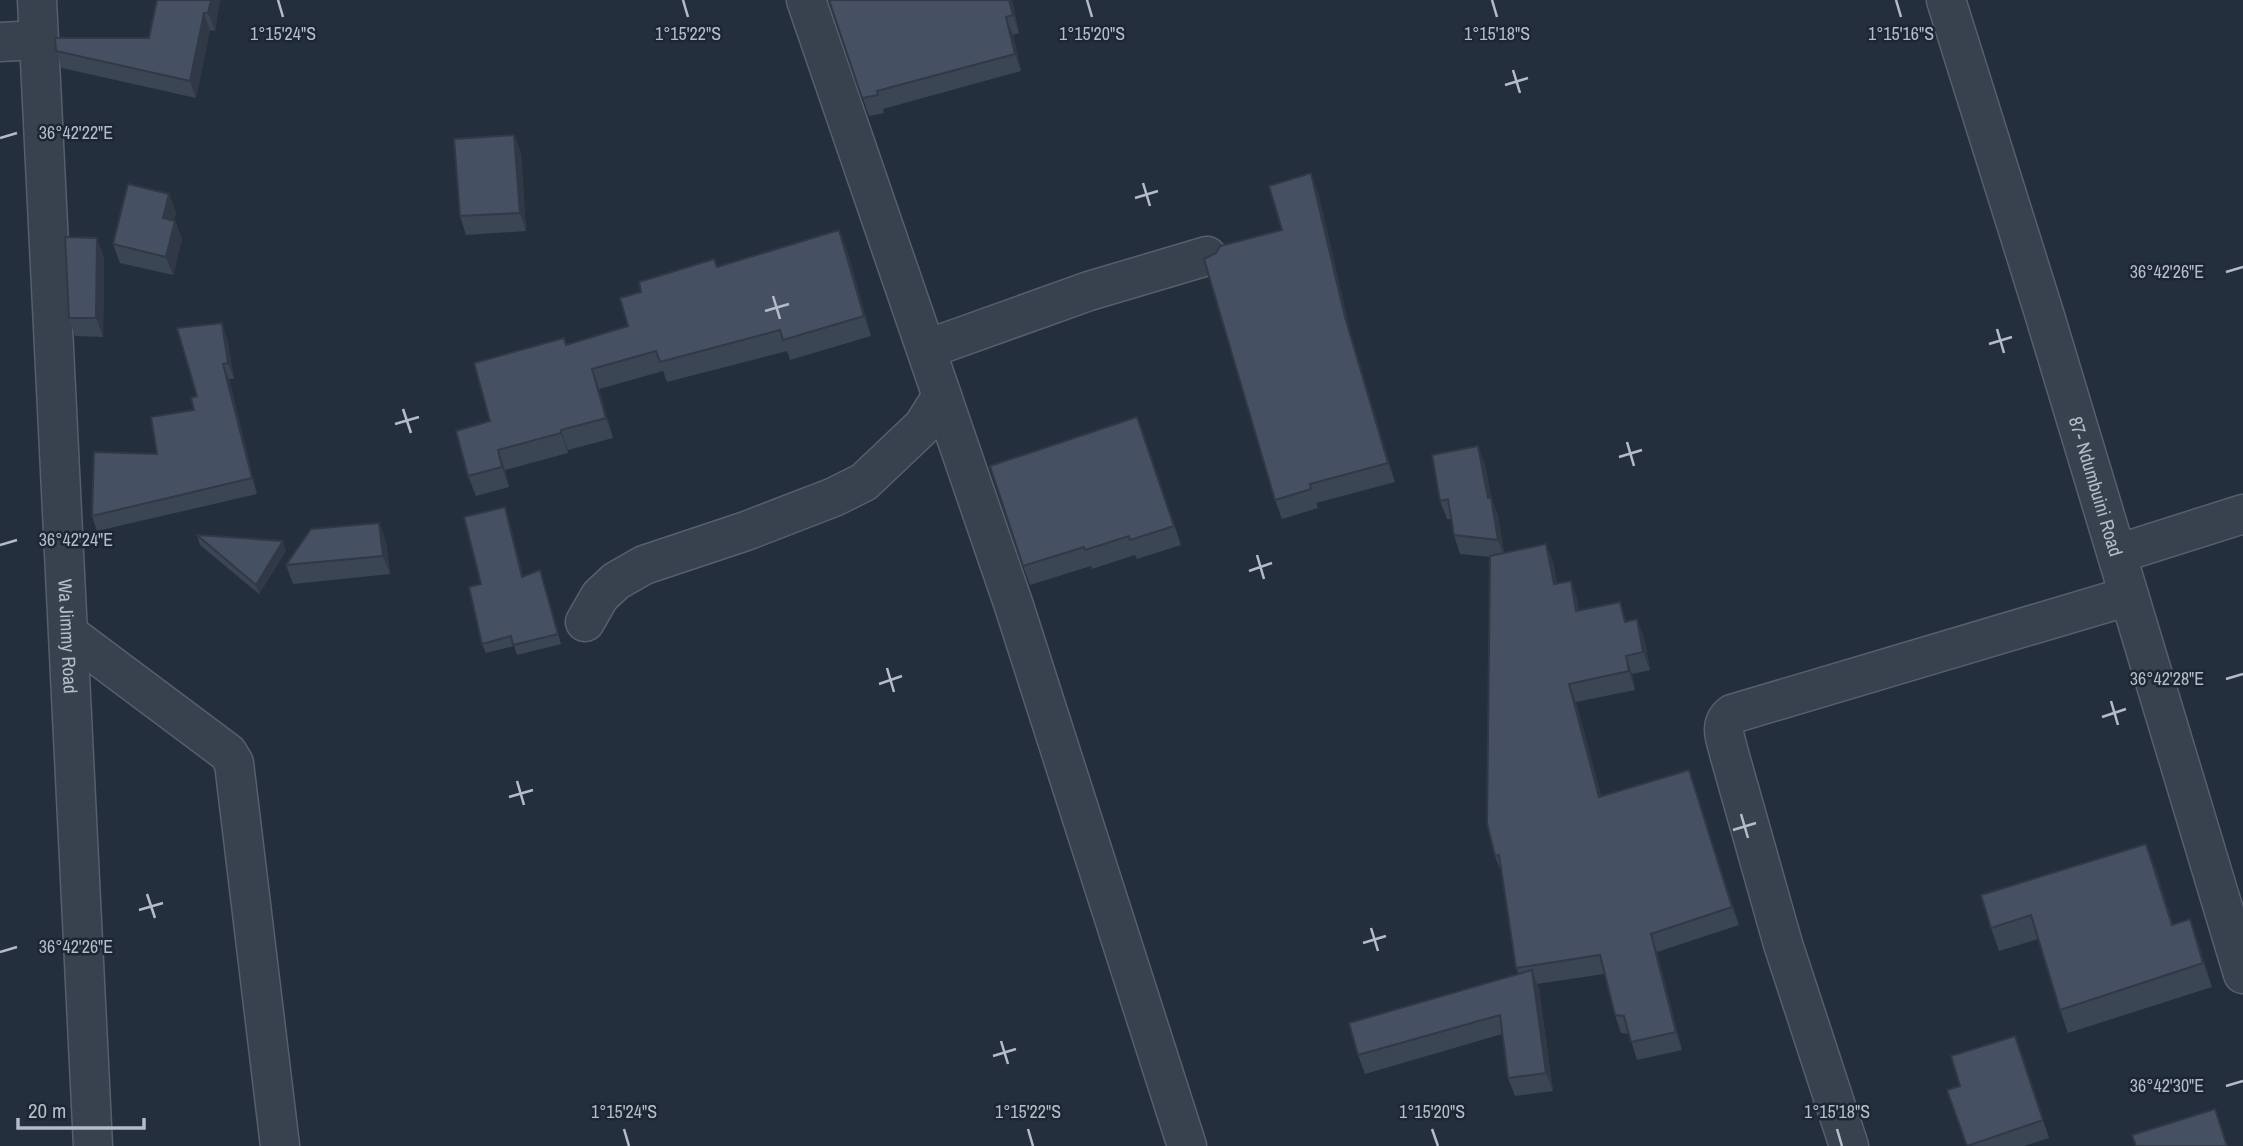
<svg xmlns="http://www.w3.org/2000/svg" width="2243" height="1146" font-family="'Archivo Narrow',sans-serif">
<rect width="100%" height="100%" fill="#242f3e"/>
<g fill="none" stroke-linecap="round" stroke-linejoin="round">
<!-- minor casing -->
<g stroke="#565f6c" stroke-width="41">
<g id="minor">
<path id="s1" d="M37,0L93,1146"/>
<path d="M806,0L1014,606L1187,1146"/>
<path id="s2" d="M1946,0L2044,313L2243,974"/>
<path d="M0,42L38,40"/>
<path d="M927,349L1089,291L1207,256"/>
<path d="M2117,554L2243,514"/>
<path d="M585,622L600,596L616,581L644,565L746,531L834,497L864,482L923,426L942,396"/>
<path d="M69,634L228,753L234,763L280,1146"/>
<path d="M1849,1146L1783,944L1729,753C1726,739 1718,725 1732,714L2129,596"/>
</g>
</g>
<!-- minor -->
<use href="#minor" stroke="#38414e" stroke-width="38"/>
</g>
<!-- wall -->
<g fill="#3b4654">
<path d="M220,0L215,31L210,30L196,98L62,68L56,51L149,38Z"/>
<path d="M829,0H1012L1019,33L1013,35L1021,71L883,109L884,113L869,116Z"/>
<path d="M514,135L521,154L526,231L466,235L460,216Z"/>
<path d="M1318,192L1351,335L1395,482L1316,503L1318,508L1282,519L1275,500L1282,230Z"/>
<path d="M169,194L176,213L174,220L175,221L182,239L173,275L120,263L113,244Z"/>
<path d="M847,250L871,336L790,360L787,351L667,382L663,371L599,389L613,438L568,450V453L505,470L509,487L476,496L468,476L490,421L567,345L628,326L717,267Z"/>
<path d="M104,257L103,337L75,336L69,318Z"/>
<path d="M227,338L234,379H229L257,494L97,531L92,516L157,454L194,410L197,396Z"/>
<path d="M1144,435L1181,545L1137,559L1135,555L1092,569L1091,566L1030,585L1023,566Z"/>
<path d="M1485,464L1491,497L1498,516L1504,553L1553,562L1557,583L1571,581L1577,599L1579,611L1627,621L1644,637L1650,670L1632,674L1635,690L1576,702L1601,796L1689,770L1739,925L1657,952L1682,1050L1637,1060L1629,1034L1621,1033L1615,1015L1604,974L1537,984L1539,989L1553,1091L1515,1096L1508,1078L1502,1034L1365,1074L1358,1055L1519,974L1516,968L1502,874L1495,856L1490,557L1460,554L1454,535L1451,519H1447L1440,501Z"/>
<path d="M508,516L523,577L540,570L561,644L517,655L514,646L486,653L482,644L481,584Z"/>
<path d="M379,523L386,542L390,574L293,584L286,565Z"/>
<path d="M197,535L286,551L259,594L200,545Z"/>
<path d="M2155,867L2173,925L2198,942L2212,987L2068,1033L2060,1010L2038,939L1999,951L1991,928Z"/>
<path d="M2015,1036L2049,1138L2024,1146H1967Z"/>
</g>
<!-- shaded-wall -->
<g fill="#303945">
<path d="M211,0H220L215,31L208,13Z"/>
<path d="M1009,0H1012L1019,33L1013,15Z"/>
<path d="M204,13L210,30L196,98L190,81Z"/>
<path d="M1006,17L1013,35L1021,71L1015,54Z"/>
<path d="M514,135L521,154L526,231L520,213Z"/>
<path d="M1311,173L1318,192L1351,335L1395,482L1388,463L1345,317Z"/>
<path d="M169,194L176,213L170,236L163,218Z"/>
<path d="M175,221L182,239L173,275L166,257Z"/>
<path d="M839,230L847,250L871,336L864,316Z"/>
<path d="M97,238L104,257L103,337L96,318Z"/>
<path d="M222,323L227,338L234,379L228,363Z"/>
<path d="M223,364L229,379L257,494L252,478Z"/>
<path d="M592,369L599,389L613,438L606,418Z"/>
<path d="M561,430L568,450V453L561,433Z"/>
<path d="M1478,446L1485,464L1493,506L1491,497L1498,516L1505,559L1498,540L1488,498Z"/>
<path d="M498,450L505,470L509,487L502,467Z"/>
<path d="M505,507L508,516L526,587L522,577Z"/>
<path d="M379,523L386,542L390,574L383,556Z"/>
<path d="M283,541L286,551L259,594L256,585Z"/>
<path d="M1546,544L1553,562L1561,602L1554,584Z"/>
<path d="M1571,581L1577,599L1583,629L1576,611Z"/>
<path d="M1637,619L1644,637L1650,670L1643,652Z"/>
<path d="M1626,656L1632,674L1635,690L1629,671Z"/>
<path d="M1569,684L1576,702L1606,815L1599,797Z"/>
<path d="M1689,770L1695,788L1739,925L1732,907Z"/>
<path d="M2146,844L2155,867L2180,948L2172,925Z"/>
<path d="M2190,919L2198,942L2212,987L2203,963Z"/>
<path d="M1651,934L1657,952L1682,1050L1676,1032Z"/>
<path d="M1532,970L1539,989L1553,1091L1546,1073Z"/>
</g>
<!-- building -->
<g fill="#455162" stroke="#303945" stroke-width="2">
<path d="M157,0H211L208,13H204L190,81L56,51L55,38H149Z"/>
<path d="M829,0H1009L1013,15L1006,17L1015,54L877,91L878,95L862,98Z"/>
<path d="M514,135L520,213L460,216L454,139Z"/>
<path d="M1311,173L1345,317L1388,463L1310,484L1311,489L1275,500L1204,259L1216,253L1220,246L1282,230L1269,186Z"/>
<path d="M128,184L169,194L163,218L175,221L166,257L113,244Z"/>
<path d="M839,230L864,316L783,340L780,330L660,362L656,351L592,369L606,418L561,430V433L498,450L502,467L468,476L456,431L490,421L474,363L564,338L566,345L628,326L620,298L641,292L639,282L714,259L717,267Z"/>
<path d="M65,237L97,238L96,318H69Z"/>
<path d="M222,323L228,363L223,364L252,478L92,516L94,452L157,454L151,417L194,410L191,398L197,396L177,328Z"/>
<path d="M1137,417L1174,526L1130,540L1129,536L1085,550L1084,547L1023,566L990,466Z"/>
<path d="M1478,446L1488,498L1491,497L1498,540L1454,535L1448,499L1440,501L1432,455Z"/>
<path d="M505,507L522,577L540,570L558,634L513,645L511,636L482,644L469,587L481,584L464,517Z"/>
<path d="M379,523L383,556L286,565L311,529Z"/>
<path d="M197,535L283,541L256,585Z"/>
<path d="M1546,544L1554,584L1571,581L1576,611L1620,602L1625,622L1637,619L1643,652L1626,656L1629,671L1569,684L1599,797L1689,770L1732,907L1651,934L1676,1032L1631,1042L1624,1016L1615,1015L1600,955L1516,968L1499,855L1495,856L1487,823L1490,556Z"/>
<path d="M2146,844L2172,925L2190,919L2203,963L2060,1010L2031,915L1991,928L1981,895Z"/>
<path d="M1532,970L1546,1073L1508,1078L1500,1015L1358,1055L1349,1023Z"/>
<path d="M2015,1036L2043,1120L1967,1146L1947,1090L1960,1086L1951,1056Z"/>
<path d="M2215,1109L2227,1146H2136L2132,1135Z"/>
</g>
<!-- ticks -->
<path fill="none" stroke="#b4bcc9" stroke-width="2.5" d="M278,0L283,17M683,0L688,17M1087,0L1092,17M1492,0L1497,17M1896,0L1901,17M1513,70L1520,93M1505,85L1528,78M0,138L17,133M1143,183L1150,206M1135,198L1158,191M2226,272L2243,267M773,296L780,319M765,311L789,304M1997,329L2004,353M1989,344L2012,337M403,409L411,433M395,424L419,417M1627,442L1634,466M1619,457L1642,450M0,545L17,540M1257,555L1264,579M1249,571L1272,563M887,668L894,692M2226,679L2243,674M879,684L902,676M2111,701L2118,725M2102,717L2126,709M517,781L524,805M509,797L533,790M1741,814L1748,838M1733,830L1756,823M147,894L155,918M139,910L163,903M1371,928L1378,951M1363,943L1386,936M0,952L17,947M1001,1041L1008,1064M993,1056L1016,1049M2226,1086L2243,1081M624,1129L629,1146M1028,1129L1033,1146M1432,1129L1438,1146M1837,1129L1842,1146"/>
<g text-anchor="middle" stroke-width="5" stroke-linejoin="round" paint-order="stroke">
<!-- street labels -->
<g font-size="19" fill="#b4bcc9" stroke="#1d2633">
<text dy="7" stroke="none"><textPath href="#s2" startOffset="509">87- Ndumbuini Road</textPath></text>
<text dy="7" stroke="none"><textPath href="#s1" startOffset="637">Wa Jimmy Road</textPath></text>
</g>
</g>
<g font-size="18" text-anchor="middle" fill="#b4bcc9" stroke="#1d2633" stroke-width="5" stroke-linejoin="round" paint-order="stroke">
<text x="283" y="40">1°15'24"S</text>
<text x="688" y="40">1°15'22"S</text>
<text x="1092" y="40">1°15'20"S</text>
<text x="1497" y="40">1°15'18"S</text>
<text x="1901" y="40">1°15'16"S</text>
<text x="76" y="139">36°42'22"E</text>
<text x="2167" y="278">36°42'26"E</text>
<text x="76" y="546">36°42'24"E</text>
<text x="2167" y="685">36°42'28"E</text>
<text x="76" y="953">36°42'26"E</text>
<text x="2167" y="1092">36°42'30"E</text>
<text x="624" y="1118">1°15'24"S</text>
<text x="1028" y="1118">1°15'22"S</text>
<text x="1432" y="1118">1°15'20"S</text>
<text x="1837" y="1118">1°15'18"S</text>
</g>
<!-- scale -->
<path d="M18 1118v10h126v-10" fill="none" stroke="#b4bcc9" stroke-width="3.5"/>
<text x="28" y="1118" font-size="21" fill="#b4bcc9" stroke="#1d2633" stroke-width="5" paint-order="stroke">20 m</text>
</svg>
